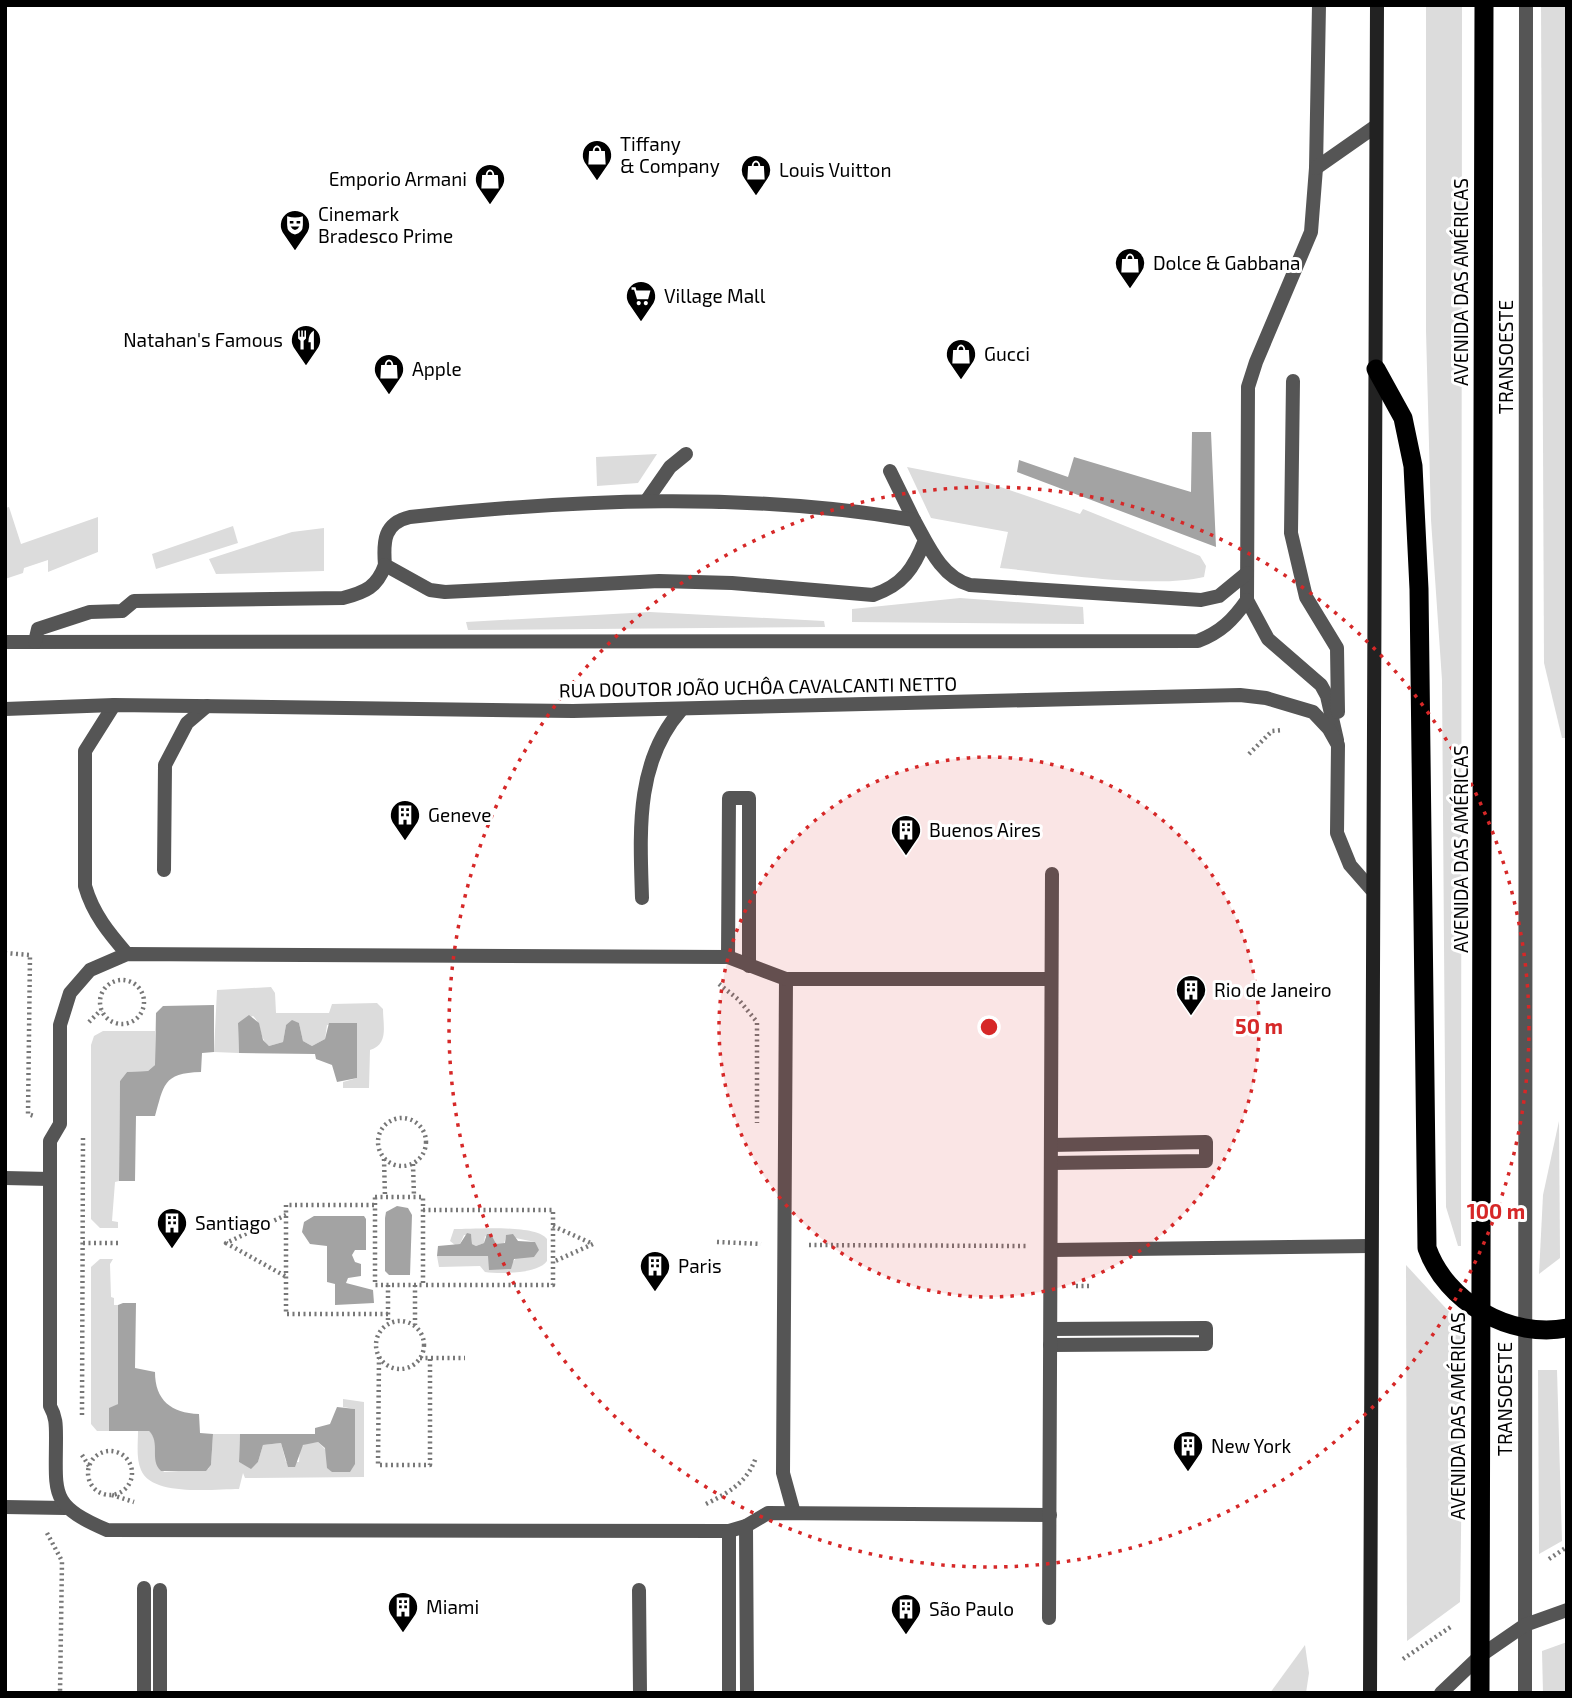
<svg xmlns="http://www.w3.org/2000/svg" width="1572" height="1698" font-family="'Exo 2',sans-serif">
<rect width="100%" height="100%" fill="#fff"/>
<!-- green -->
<g fill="#dcdcdc">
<path d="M1426,5H1462L1461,1246H1458L1446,1207L1442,680L1431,520L1426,331Z"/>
<path d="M1541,5H1567V738H1562L1544,663Z"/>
<path d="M657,454L638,483L597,486L596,457Z"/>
<path d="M907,467L989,483L1080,514L1083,509L1200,556L1206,566L1204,577C1154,589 1054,573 1000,568L1008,532L931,518Z"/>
<path d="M9,507L21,544L98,517V552L48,572V560L24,568L23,573L5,579V508Z"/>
<path d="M233,526L238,543L156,569L152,554Z"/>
<path d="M324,528V571L216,574L209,559L292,532Z"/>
<path d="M960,598L1083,607L1084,624L852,622V609Z"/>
<path d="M650,612L824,621L825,627L468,630L466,622Z"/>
<path d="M271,987L275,993L276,1013H329L332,1004L377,1003L383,1009C383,1026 389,1044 370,1050L369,1088H343V1082L357,1078L356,1023L327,1025L325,1039L312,1046L303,1041L299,1023L286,1025L283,1042L269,1046C258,1037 263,1025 253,1016L238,1023L239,1053L214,1052L217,990Z"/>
<path d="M103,1031H155V1065L148,1071L127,1072L120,1081L119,1181L115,1182L112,1221L118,1222V1228H100L91,1219V1045L94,1036Z"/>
<path d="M1559,1121L1560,1258L1539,1274L1543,1195Z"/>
<path d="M454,1229C474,1229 536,1224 547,1239V1261C538,1274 501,1274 485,1272L480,1266L439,1267L437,1256H488L512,1263L517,1257H534L535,1242L506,1236L504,1244L496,1245L485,1236L484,1243L476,1246L472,1244L471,1235H464L460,1244L455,1245L450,1241Z"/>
<path d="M100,1259H113L110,1264L111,1297L114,1298V1305H118V1404L109,1409V1431H97L91,1424V1267Z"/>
<path d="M1406,1265L1464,1328L1460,1602L1407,1641Z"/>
<path d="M1538,1370H1557L1562,1541L1539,1554Z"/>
<path d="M343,1399L364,1402V1477L245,1478L243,1473L239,1489C214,1489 152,1497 141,1470C136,1459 138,1443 138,1431H149C161,1443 151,1455 164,1472L208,1469L211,1465L213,1434H240L239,1462L251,1468L258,1462L263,1445L281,1443L286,1462H299L300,1448L306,1443L318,1442L326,1450L355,1409L343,1407Z"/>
<path d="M1567,1642V1693H1543L1542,1651Z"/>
<path d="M1305,1645L1309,1673L1306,1693H1270Z"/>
</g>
<!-- water -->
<g fill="#a3a3a3">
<path d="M1192,432H1211L1216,547L1017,472L1019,460L1068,477L1074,457L1191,492Z"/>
<path d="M214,1005V1052L202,1053L201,1072C162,1073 164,1086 155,1116H136L135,1181H119L120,1081L127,1072L148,1071L155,1065L156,1013L163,1006Z"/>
<path d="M249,1015L259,1023L263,1040L269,1046L283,1042L286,1025L292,1020L299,1023L303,1041L312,1046L325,1039L329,1023H357V1078L337,1082L332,1065L316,1059L315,1054L239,1053L238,1023Z"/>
<path d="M397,1206L408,1208L412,1215L410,1275H389L385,1271V1218L386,1212Z"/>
<path d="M314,1216H364L366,1219V1250H355L352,1255L355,1262L361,1264V1276L348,1278L346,1283L373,1290L374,1303L335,1305V1284L327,1282V1246L310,1244L302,1232L304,1222Z"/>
<path d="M467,1233L471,1234L472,1244L476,1246L484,1243L487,1234H491L496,1244L505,1243L506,1235L513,1234L518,1241L535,1242L539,1250L534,1257L514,1259L511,1269L489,1270L488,1256H437L438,1246L460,1244Z"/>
<path d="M123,1303H136L135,1368L155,1372C155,1400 171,1413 199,1414L200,1433L213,1434L211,1465L206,1471H161C149,1460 161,1443 149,1431H109V1408L118,1404V1305Z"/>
<path d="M337,1407L355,1409V1464L350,1472H332L327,1468L325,1448L318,1442L303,1445L295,1467H288L281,1443L263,1445L258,1462L251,1469L239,1462L240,1434H315V1428L330,1424Z"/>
</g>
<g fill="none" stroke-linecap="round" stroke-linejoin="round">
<!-- path -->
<g stroke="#777" stroke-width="4.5" stroke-dasharray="2 3.5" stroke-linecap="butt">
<path d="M1249,754L1272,731L1283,730"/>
<path d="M5,953L30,955L28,1114L34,1116"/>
<circle cx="122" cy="1002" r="22"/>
<path d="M719,984L739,1000L757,1022V1123"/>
<path d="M89,1022L101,1010"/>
<circle cx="402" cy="1142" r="24"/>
<path d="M384,1159L385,1197"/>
<path d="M413,1164L414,1197"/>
<rect x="375" y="1197" width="48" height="88"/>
<path d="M374,1205H286V1314H388"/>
<path d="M423,1210H553V1285H423"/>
<path d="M553,1226L593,1244L553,1262"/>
<path d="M717,1242L761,1244"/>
<path d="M83,1243H118"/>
<path d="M809,1245L1027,1246"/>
<path d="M285,1276L226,1243L286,1215"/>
<path d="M388,1285V1323"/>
<path d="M415,1285V1325"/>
<path d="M1076,1286H1089"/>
<circle cx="400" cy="1345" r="24"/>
<path d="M379,1357L378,1465H430V1358"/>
<path d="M420,1358H465"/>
<path d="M82,1415L83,1137"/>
<circle cx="110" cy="1473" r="22"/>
<path d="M82,1455L89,1466"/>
<path d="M112,1495L134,1502"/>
<path d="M706,1504C728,1493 748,1482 756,1457"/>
<path d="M47,1533L62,1561L60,1693"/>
<path d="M1549,1559L1567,1547"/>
<path d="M1403,1659L1452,1626"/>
</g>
<!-- service -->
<g stroke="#555" stroke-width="14">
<path d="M1319,5L1316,168L1311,232L1256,362L1248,387L1247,600L1268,639L1321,685L1327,696L1337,740"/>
<path d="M1316,168L1376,126"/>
<path d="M1293,381L1291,533L1306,597L1337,648L1338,712"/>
<path d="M890,471L914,520"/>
<path d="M647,500L670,467L686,454"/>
<path d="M925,540C914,568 903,585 873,595L732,583L659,581L445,592L430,590L385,565C383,541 384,523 410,517C578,499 746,492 914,520C928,545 941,577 970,585L1201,600L1219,596L1247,573"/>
<path d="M5,642L1198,641C1221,632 1233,620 1247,600"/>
<path d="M35,642L38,629L90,612L122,611L134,601L343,598C366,592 377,587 385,565"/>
<path d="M114,705L85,751V886C93,914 109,933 127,954"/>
<path d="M164,870L165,765L187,723L207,706"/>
<path d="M642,898C640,832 635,762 681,710"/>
<path d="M728,957L729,798H749V966"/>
<path d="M786,979L783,1473L794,1513"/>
<path d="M1051,1145L1206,1142V1161L1051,1163"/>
<path d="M5,1178L50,1179"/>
<path d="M1051,1250L1370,1246"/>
<path d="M1050,1345L1206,1344V1328L1051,1329"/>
<path d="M5,1507L65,1508"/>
<path d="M1050,1515L768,1513L746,1526L729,1531L107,1530C49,1505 56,1495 56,1437C56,1424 56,1417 50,1406V1141L60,1124V1025L70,993L90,970L127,954L728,957L786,979H1051"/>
<path d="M746,1526L747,1693"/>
<path d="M729,1531V1693"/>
<path d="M160,1590V1693"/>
<path d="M639,1590L640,1693"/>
<path d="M1049,1618L1052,874"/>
<path d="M144,1693V1588"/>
<path d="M1525,1693L1526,5"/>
</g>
<!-- minor -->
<path stroke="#555" stroke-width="14" d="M5,709L114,705L573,711L1240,695L1266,698L1313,712L1329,729L1338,745L1337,833L1350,865L1371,889"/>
<!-- tertiary -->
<path stroke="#555" stroke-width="14" d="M1441,1693L1480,1656L1525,1625L1567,1610"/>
<!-- secondary -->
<path stroke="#222" stroke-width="14" d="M1370,1693L1377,5"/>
<!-- trunk -->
<g stroke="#000" stroke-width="19">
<path d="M1376,369L1403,418L1413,466L1419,589L1427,1248C1446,1302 1510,1339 1567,1328"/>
<path d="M1480,1693L1484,5"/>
</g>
</g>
<!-- distance rings -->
<circle cx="989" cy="1027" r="270" fill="#d62828" fill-opacity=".12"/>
<g fill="none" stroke="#d62828" stroke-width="3.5" stroke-dasharray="3.5 7">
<circle cx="989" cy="1027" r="270"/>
<circle cx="989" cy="1027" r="540"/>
</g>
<!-- icons -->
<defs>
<g id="shop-pin" transform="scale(1.575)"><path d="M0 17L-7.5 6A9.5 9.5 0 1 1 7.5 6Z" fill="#000" stroke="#fff"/><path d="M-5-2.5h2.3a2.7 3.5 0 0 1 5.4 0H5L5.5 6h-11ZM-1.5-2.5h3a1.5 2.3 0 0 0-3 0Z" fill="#fff"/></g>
<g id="theatre-pin" transform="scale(1.575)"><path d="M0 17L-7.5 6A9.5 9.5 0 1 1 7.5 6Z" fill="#000" stroke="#fff"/><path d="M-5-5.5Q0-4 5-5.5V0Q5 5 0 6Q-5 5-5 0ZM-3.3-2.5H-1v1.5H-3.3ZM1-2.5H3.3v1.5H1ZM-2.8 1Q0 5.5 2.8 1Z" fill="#fff"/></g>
<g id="supermarket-pin" transform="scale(1.575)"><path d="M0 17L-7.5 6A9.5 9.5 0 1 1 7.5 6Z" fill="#000" stroke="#fff"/><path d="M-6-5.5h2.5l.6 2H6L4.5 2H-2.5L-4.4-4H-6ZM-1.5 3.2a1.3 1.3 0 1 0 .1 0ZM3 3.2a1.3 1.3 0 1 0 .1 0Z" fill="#fff"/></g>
<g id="restaurant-pin" transform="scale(1.575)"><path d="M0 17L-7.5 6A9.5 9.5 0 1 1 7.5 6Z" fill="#000" stroke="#fff"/><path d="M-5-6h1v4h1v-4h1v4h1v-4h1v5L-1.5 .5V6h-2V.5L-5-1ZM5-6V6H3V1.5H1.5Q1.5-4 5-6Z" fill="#fff"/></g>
<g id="building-pin" transform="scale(1.575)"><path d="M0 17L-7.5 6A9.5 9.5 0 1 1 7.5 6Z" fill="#000" stroke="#fff"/><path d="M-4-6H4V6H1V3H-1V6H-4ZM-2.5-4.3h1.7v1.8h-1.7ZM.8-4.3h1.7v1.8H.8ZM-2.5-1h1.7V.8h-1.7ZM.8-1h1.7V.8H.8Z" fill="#fff"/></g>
</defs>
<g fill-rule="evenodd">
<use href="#shop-pin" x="597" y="155"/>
<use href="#shop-pin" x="756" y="170"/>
<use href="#shop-pin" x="490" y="179"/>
<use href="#theatre-pin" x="295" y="225"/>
<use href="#shop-pin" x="1130" y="263"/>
<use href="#supermarket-pin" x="641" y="296"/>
<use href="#restaurant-pin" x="306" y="340"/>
<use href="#shop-pin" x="961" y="354"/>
<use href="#shop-pin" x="389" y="369"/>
<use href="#building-pin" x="405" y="815"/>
<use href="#building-pin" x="906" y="830"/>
<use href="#building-pin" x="1191" y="990"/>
<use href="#building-pin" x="172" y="1223"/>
<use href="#building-pin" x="655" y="1266"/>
<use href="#building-pin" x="1188" y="1446"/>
<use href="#building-pin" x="403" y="1607"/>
<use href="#building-pin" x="906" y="1609"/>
</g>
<g text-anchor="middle" stroke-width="6" stroke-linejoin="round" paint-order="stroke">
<!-- poi labels -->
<g font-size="19" fill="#000" stroke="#fff" text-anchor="start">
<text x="620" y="151">Tiffany<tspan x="620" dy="22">&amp; Company</tspan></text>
<text x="779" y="177">Louis Vuitton</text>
<text x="467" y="186" text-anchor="end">Emporio Armani</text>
<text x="318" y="221">Cinemark<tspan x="318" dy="22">Bradesco Prime</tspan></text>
<text x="1153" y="270">Dolce &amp; Gabbana</text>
<text x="664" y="303">Village Mall</text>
<text x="283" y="347" text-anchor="end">Natahan's Famous</text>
<text x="984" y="361">Gucci</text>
<text x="412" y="376">Apple</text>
<text x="428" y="822">Geneve</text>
<text x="929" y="837">Buenos Aires</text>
<text x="1214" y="997">Rio de Janeiro</text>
<text x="195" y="1230">Santiago</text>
<text x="678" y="1273">Paris</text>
<text x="1211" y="1453">New York</text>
<text x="426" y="1614">Miami</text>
<text x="929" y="1616">São Paulo</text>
</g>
<!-- street labels -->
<g font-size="19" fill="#000" stroke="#fff">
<text transform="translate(1461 282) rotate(-90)" y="7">AVENIDA DAS AMÉRICAS</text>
<text transform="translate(1506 357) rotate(-90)" y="7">TRANSOESTE</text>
<text transform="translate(758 687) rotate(-1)" y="7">RUA DOUTOR JOÃO UCHÔA CAVALCANTI NETTO</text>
<text transform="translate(1461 849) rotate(-90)" y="7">AVENIDA DAS AMÉRICAS</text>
<text transform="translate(1505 1399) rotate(-90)" y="7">TRANSOESTE</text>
<text transform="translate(1458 1416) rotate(-90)" y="7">AVENIDA DAS AMÉRICAS</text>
</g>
</g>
<circle cx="989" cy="1027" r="10" fill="#d62828" stroke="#fff" stroke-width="3.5"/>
<g font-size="21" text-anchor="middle" font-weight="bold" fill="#d62828" stroke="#fff" stroke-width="6" stroke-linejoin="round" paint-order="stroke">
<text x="1259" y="1034">50 m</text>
<text x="1496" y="1219">100 m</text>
</g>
<!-- border -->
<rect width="1572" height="1698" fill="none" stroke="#000000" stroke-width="14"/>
</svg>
